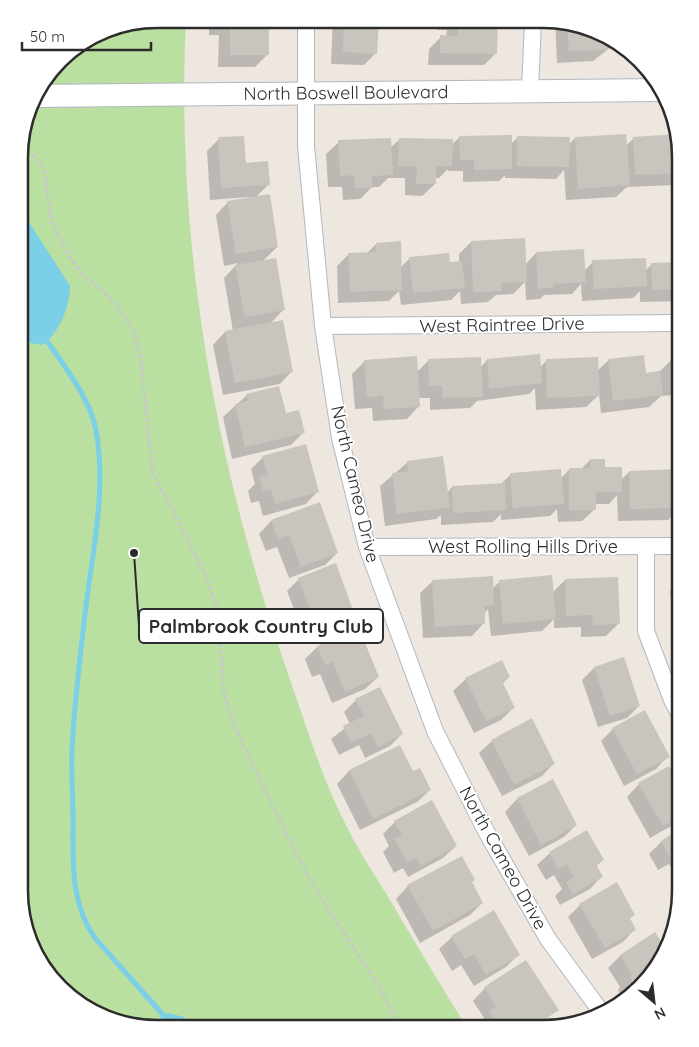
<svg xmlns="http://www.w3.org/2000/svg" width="699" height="1047" font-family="Quicksand,sans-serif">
<rect width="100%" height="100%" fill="#ede7e0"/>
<!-- green -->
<path fill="#b9dfa1" d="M156,19H186C175,241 215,462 287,671C306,725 322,780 349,831C360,853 374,874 387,895C413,939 440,984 467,1028L139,1027L73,1000L29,944L19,891L20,138L37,88L66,53L112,26Z"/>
<!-- water -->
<g fill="#7bcfe7">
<path d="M20,208L70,286C70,307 59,333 42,345L20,341Z"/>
<path d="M168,1013L184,1017L194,1027H155L161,1017Z"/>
</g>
<!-- shadow -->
<g fill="#0003">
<path d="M209,19H268L267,55L255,67H218L219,35H209Z"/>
<path d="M333,19H377L376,53L364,65L331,64Z"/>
<path d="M437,20H496V53L484,65H428L429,49L441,37H446L447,30H437Z"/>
<path d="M555,20H561L616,43L593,61L557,63Z"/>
<path d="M676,136L680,156V178L674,185L627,187L616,197L566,200L564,170L556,179L505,178V175L499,181L463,182V171H448V169L439,178H435V184L422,196L405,195V178H388L379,187H372L360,199L343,200L342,187H328L326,154L339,142L390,148L400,139L451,145L460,137L510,145L518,137L568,145L575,138L626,146L634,138Z"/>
<path d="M219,139L269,184L255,198L277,247L263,261L283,310L270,324L292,371L280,384L223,395L213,345L225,332L233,331L224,278L238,263L224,266L216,215L228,202L249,199V197L210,200L207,151Z"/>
<path d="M471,242L525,265L536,253L584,271L593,262L645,271L652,264L680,263V301L640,302V291L633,298L582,301L581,284L572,294L544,295L540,299L526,300L525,282L513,294L496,295L488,302L461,304L460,291L451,300L401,305L399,291L389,301L338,303L337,266L349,254L367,253L376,244L400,268L410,258L449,264L459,263V254Z"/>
<path d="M672,359H680V407H675V395L661,396L649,407L601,413L599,395L586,407L536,410L535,388L529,394L477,401L470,408L430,410V398H419V406L407,419L373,421L372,408L355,409L352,374L365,361L417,372L428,361L481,367L487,360L540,367L546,361L597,371L609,360L645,374L660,371Z"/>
<path d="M247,395L285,415L303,433L291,445L232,459L223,417Z"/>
<path d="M263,457L318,491L306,504L263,516L259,501L251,503L248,491L255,484L251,469Z"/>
<path d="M590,460L621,480L629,472L680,488V520L678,510L668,520L618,521L617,495L609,504H595V509L582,521L558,522L557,509L550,516L501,520V514L493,522L441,525V515L436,519L385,526L380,486L408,462L447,493L452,487L501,484L511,474L561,478L570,469H581Z"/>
<path d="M319,504L337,553L325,565L289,578L277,547L266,551L259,534L271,521Z"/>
<path d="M299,579L353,612L341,625L305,638L287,591Z"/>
<path d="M565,580L618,624L606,636L581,637V627L554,628V619L542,631L491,636L488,609L484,614V623L472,636L423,638L420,593L433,581L492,589L499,582L552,593Z"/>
<path d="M680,580V640H675L670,590Z"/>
<path d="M317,647L378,677L365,689L332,703L320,674L312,677L305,659Z"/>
<path d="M623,658L639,706L627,718L598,727L582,680L594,668Z"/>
<path d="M509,677L502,684L513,708L501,720L474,733L453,691L466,679Z"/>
<path d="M356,700L402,734L390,746L365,758L359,745L339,755L331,739L350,724L344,712Z"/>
<path d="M613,729L668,756L656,769L624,786L601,741Z"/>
<path d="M492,741L554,763L542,776L502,796L479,753Z"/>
<path d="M400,747L412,773L430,790L417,802L360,830L337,784L349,771Z"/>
<path d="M552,781L576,825L564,837L529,856L505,812L517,799Z"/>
<path d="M676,782L670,788L680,802V821L650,838L627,797L639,784Z"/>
<path d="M395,822L456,846L443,858L408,877L403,868L394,873L383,852L389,846L383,834Z"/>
<path d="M680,831V882L669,864L658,870L649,854L661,842Z"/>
<path d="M550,853L603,860L596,866L602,876L590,889L560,905L555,896L562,889L554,875L546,880L537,865Z"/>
<path d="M471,883L482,903L470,915L420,943L396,899L408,886Z"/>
<path d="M580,905L634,914L629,919L635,929L623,942L592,959L568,917Z"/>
<path d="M654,934L663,945L652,974L622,997L618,990L620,987L608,968L620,956Z"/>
<path d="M452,937L518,955L506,967L474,986L461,965L452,971L439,949Z"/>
<path d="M526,962L557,1010L535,1028H480L477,1024L484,1018L473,1001L485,988Z"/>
</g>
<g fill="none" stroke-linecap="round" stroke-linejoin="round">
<!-- stream -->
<path stroke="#7bcfe7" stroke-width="5" d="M47,341C65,367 90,399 96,430C107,492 92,553 85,614C80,659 74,705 72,750C71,773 73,795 73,818C73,860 70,903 95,938L164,1016"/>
</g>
<!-- building -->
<g fill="#c9c5be">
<path d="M221,19H269V55H230V23H221Z"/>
<path d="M344,19H379L377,54L343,52Z"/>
<path d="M458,20H498L497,54L440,53V35L458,36Z"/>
<path d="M567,23L606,39L607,50L569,51Z"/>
<path d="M626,134L630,185L578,189L575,137Z"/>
<path d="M676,134L680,156V173L635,175L633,137Z"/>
<path d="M512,135V169L474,170V160H460L459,136Z"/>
<path d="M244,136L246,163L268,161L270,185L221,188L218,137Z"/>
<path d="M517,136L570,137L569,167L517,166Z"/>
<path d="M391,138L393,175L372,176L373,188H355L354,175L340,176L338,140Z"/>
<path d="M399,138L453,139L452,166H436V184H416L417,166H398Z"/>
<path d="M270,194L278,247L236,254L227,201Z"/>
<path d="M525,238L527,282L501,283L502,291L473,292L471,241Z"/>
<path d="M401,241L402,290L350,292L348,253L376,252V243Z"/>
<path d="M584,249L586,282L554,284V287L538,289L536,252Z"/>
<path d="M449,253L450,262L462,261L465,288L413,293L409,257Z"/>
<path d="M276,258L285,310L245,317L235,265Z"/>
<path d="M646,258L647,286L594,289L592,260Z"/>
<path d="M680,262V289L652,290L651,263Z"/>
<path d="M283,320L293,372L235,383L225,331Z"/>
<path d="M540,354L542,383L489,389L487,359Z"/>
<path d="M644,355L646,373L660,371L663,395L613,401L608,359Z"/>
<path d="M417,356L420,407L384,409L383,396L367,397L364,360Z"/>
<path d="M481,357L483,397L442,398V386H429L428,359Z"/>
<path d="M598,357L600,396L547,398L546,359Z"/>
<rect x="672" y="358" width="8" height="26"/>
<path d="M279,386L286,413L299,410L305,433L245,447L235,404L248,401L246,394Z"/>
<path d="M306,444L319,492L275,504L271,489L263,491L259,477L268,475L262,456Z"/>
<path d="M443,456L450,507L397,514L392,473L408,471L407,461Z"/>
<path d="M590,459H605V467H622V492H596V510H569V468H590Z"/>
<path d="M561,469L564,504L513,508L510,473Z"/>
<path d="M680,469V508L630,509L629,471Z"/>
<path d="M505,483L506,510L453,513L452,486Z"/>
<path d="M320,502L338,553L301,567L289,535L278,540L271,520Z"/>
<path d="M336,563L354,613L317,627L298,578Z"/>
<path d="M552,575L556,619L503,624L499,580Z"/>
<path d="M493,576L494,605L485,606V624L435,627L432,580Z"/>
<path d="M618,577L620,624L593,625L592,615L566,616L565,579Z"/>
<path d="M359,628L379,677L345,692L333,662L325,665L317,646Z"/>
<path d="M624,657L640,706L610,716L594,667Z"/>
<path d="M502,660L510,677L502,681L515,708L486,721L465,678Z"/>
<path d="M380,687L403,734L378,747L371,733L351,743L343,726L364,716L355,699Z"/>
<path d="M645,710L670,757L637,774L612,728Z"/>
<path d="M532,718L555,764L514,785L491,740Z"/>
<path d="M400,745L413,771L420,768L431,790L373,819L349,770Z"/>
<path d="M669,766L678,782L671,786L680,801V817L663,826L638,783Z"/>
<path d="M553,779L577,825L541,845L517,798Z"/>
<path d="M432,800L457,846L421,866L416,857L407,862L394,839L402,835L394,821Z"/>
<path d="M680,829V853L671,859L661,841Z"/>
<path d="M587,830L604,860L596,864L603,877L573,894L566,882L574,878L567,864L558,869L549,852Z"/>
<path d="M462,856L475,880L472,882L483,903L433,931L407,885Z"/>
<path d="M617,882L635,915L630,918L636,930L605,948L579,904Z"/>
<path d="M494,910L520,955L486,975L474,954L465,959L451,936Z"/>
<path d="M655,932L663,945L652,974L636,987L629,976L632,974L620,955Z"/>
<path d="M526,960L559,1010L531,1028H512L509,1024L500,1028L489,1011L496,1006L484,987Z"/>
</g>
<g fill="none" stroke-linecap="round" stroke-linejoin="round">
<!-- street casing -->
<g stroke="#b3b6bf" stroke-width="18">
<g id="street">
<path d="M306,19V146L323,326L340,438L367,547L435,731L487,833L548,939L602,1013"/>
<path d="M530,91L533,20"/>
<path d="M323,326L680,323"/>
<path d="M646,546V631L672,700L680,715"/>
<path d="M367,547L680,546"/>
</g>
</g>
<!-- secondary casing -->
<g stroke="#b3b6bf" stroke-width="24">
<g id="secondary">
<path id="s1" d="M34,96L660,90"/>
</g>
</g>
<!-- path -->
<path stroke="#c8c8c8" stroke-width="3" stroke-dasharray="4 2.5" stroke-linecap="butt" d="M20,149L33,155L41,164L45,175L51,221L70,258L82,273L114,302L134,331L141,360L152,471L205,574L218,609L224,692L235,727L293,848L320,896L381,990L400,1028"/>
<!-- street -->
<use href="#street" stroke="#fff" stroke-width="16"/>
<!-- secondary -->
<use href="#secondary" stroke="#fff" stroke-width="22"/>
</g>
<g text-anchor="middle" stroke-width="4" stroke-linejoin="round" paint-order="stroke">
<!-- street labels -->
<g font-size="18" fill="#2c2c2c" stroke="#fff">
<text dy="6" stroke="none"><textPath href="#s1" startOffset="312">North Boswell Boulevard</textPath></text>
<text transform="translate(502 325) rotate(-1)" y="6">West Raintree Drive</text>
<text transform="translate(355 484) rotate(77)" y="6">North Cameo Drive</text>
<text x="523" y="553">West Rolling Hills Drive</text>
<text transform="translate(503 858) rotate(61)" y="6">North Cameo Drive</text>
</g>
</g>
<!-- crop -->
<path d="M0 0H699V1047H0ZM157 28H543A129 129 0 0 1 672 157V891A129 129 0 0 1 543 1020H157A129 129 0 0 1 28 891V157A129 129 0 0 1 157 28Z" fill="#fff" fill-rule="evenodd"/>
<path fill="none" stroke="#2c2c2c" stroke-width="2.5" d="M157 28H543A129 129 0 0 1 672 157V891A129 129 0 0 1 543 1020H157A129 129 0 0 1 28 891V157A129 129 0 0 1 157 28Z"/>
<!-- callouts -->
<path fill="none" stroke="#2c2c2c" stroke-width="2" d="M134 553L139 626"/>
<circle fill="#2c2c2c" stroke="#fff" stroke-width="2" cx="134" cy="553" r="5"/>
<rect fill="#fff" stroke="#2c2c2c" stroke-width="2" x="139" y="609" width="244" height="34" rx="5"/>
<g font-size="19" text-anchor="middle" font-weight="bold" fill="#2c2c2c">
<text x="261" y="633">Palmbrook Country Club</text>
</g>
<!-- north arrow -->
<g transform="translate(654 1002) rotate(152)" stroke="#ffffff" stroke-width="4" paint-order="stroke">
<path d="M0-4L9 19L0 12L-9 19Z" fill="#2c2c2c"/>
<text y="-8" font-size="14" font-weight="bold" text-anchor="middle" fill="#2c2c2c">N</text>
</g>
<!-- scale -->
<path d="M22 42v8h129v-8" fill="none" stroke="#2c2c2c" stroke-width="2.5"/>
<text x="30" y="42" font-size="15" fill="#2c2c2c" stroke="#ffffff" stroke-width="4" paint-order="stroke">50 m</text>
</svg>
